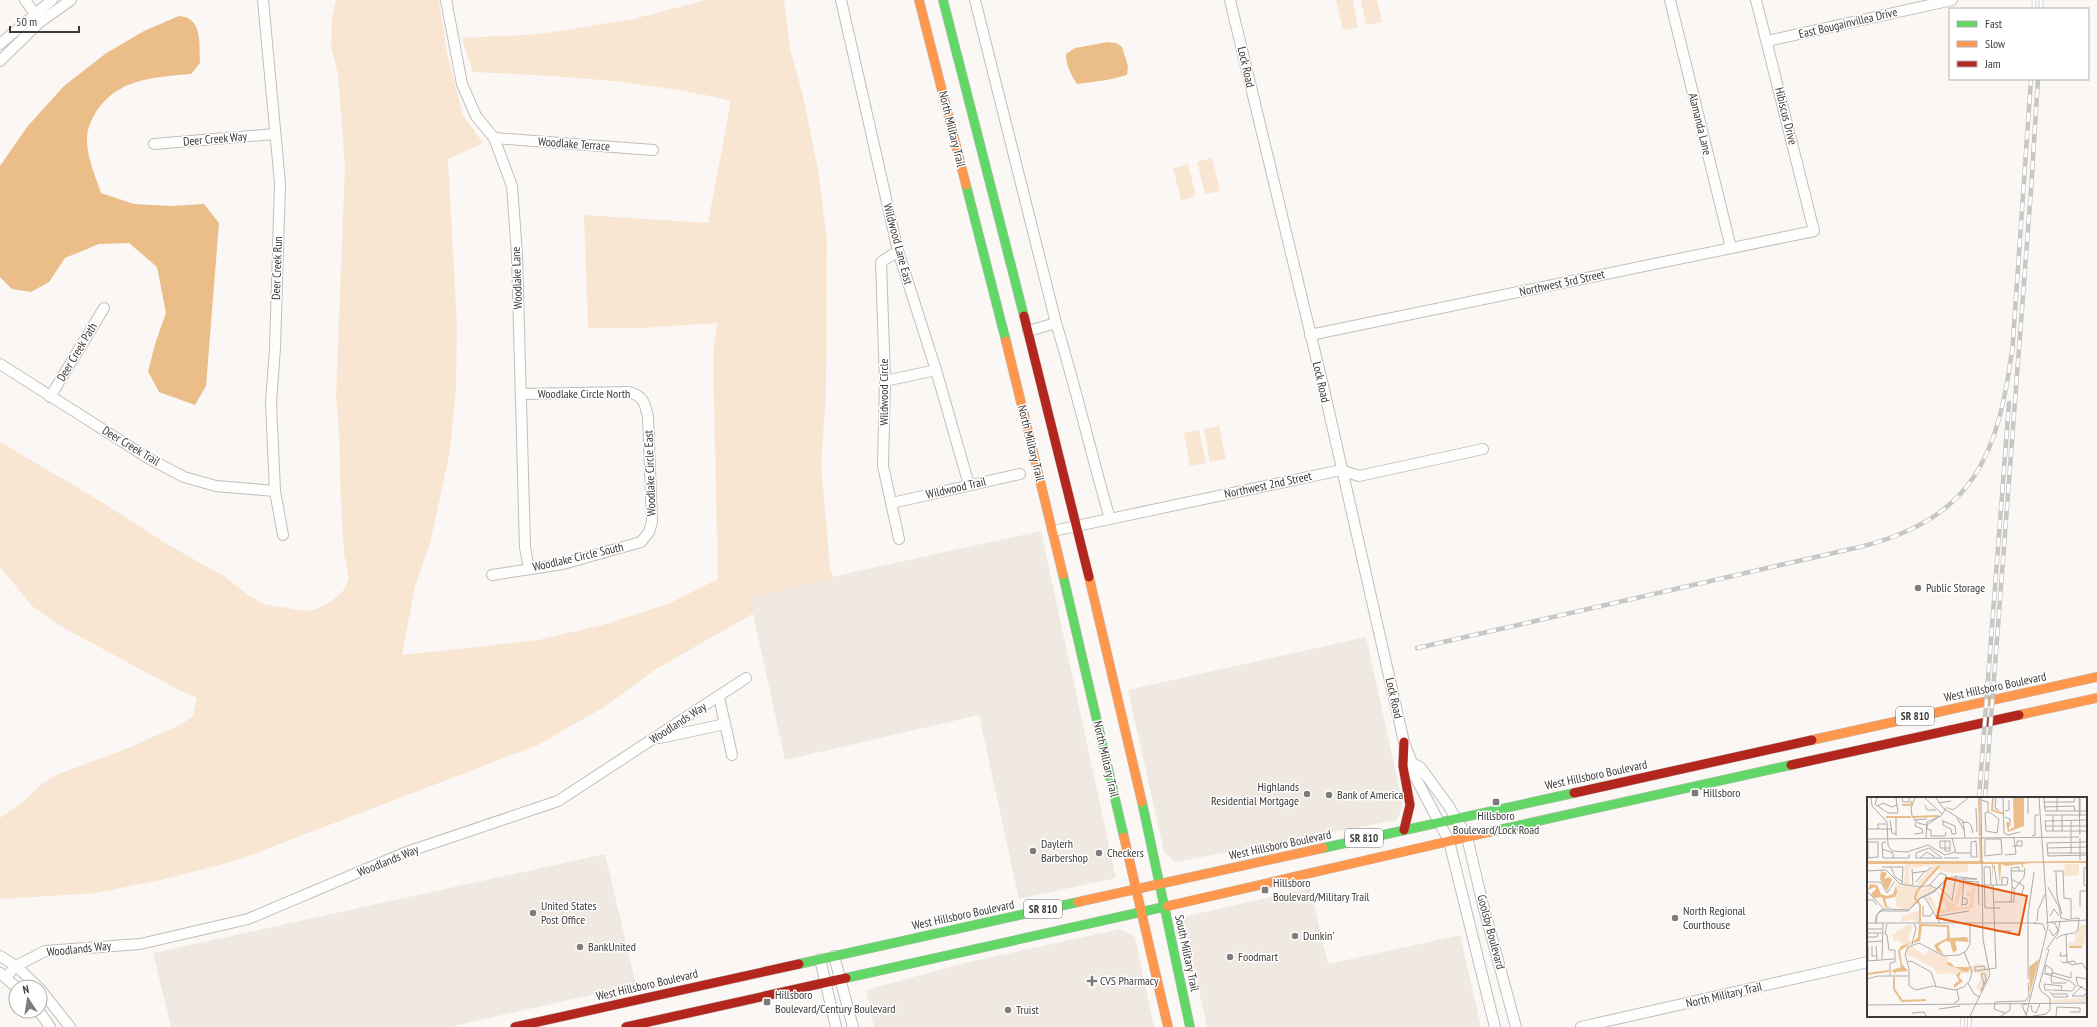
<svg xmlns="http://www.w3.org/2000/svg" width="2097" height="1027" font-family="'PT Sans Narrow',sans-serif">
<rect width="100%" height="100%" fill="#faf7f4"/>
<!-- built -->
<g fill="#f0e9e2">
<path d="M1041,531L1116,878L1019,899L979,715L785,760L749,595Z"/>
<path d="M1366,637L1403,805L1397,820L1175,862L1164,852L1128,690Z"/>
<path d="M605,854L636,985L449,1027H171L153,953Z"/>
<path d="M1310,888L1328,964L1460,935L1481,1027H1207L1183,917Z"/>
<path d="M1120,929L1135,937L1154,1027H874L866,990L965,963Z"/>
</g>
<!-- green -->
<g fill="#f9e6d2">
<path d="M336,0H439L447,53L463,115L483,143L448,159L457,325L456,388L450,451L430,544L415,586L402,655L539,640L606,624L670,603L718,579L713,356L717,323L641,328H588L584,215L708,223L731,101C647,80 560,76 473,72L462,38L540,34L633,19L707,0H784L790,49L802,92L818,169L827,241L826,395L821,464L830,567L833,578L751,597L754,613L656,669L604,707L538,745L238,860L165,879L97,893L0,899V818L25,800L43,783L56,775L126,749L180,725L193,716L197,698L179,690L64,628L32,606L0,567V442L92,496L170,546L224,576L248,595L263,604L306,611L319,608L330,602L343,591L349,579L344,553L341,506L339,430L336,397L345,165L338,75L331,46L332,18Z"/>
<path d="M1336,0H1353L1358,27L1343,30Z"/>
<path d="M1361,0H1377L1382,22L1366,25Z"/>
<path d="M1212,158L1220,191L1205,194L1197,162Z"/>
<path d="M1188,164L1196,196L1181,200L1173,168Z"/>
<path d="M1219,426L1226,459L1210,462L1204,429Z"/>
<path d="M1199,430L1206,463L1190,466L1184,433Z"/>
</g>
<!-- water -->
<g fill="#ebbd88">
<path d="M179,16C203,17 199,45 200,63L191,74C157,77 120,78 98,109C92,118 88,126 87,137C86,155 95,175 101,193L134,204L171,206L204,204L219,223L206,386L195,405L159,392L148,371L156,341L166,313L157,267L129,243L99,244L65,258L49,282L31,292L12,289L0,277V166L27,127L64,86L105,54L144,31Z"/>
<path d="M1108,42L1116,43L1122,47L1128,66L1127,75L1107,80L1077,84C1072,77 1065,63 1066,54L1075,48Z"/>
</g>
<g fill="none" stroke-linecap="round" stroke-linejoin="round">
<!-- street casing -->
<g stroke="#c1bfbd" stroke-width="12">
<g id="street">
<path d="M25,0L38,18"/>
<path d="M263,0L280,183L275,348L271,403L275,491L283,535"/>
<path d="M446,0L462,84L476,116L494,138L512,186L517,255L525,547L529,569"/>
<path d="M841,0L898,251L936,370L969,485"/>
<path d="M975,0L1056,323C1076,388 1091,454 1110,519"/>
<path d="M1230,0L1325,394L1404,742L1412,763V771L1449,841L1495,1027"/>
<path d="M1670,0L1731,248"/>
<path d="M1767,41L1952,0"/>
<path d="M0,44L52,0"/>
<path d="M0,61L40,22L71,0"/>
<path d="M494,138L653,150"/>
<path d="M154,144L275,134"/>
<path d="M898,251L881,262L885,381L883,466L899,539"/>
<path d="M1028,331L1056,323"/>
<path d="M1310,335L1814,231L1756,0"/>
<path d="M0,364L148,458L184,477L216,486L275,491"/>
<path d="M885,381L936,370"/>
<path d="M50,397L104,308"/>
<path d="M892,503L1020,474"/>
<path d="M1053,531L1341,470L1359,476L1483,449"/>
<path d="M492,575L563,564L641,542L649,532L652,522L648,417C645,403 643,395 628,392L521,394"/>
<path d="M719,697L732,755"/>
<path d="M660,738L725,724"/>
<path d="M1412,763L1420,767L1448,805L1467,837L1482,901L1516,1027"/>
<path d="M0,956L16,966L38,987"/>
<path d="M834,956L853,1027"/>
<path d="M820,959L836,1027"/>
<path d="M0,973L16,987"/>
<path d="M6,977L16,966L45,951L140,944L248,919L404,853L558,801L746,678"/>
<path d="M40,989L70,1027"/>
<path d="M39,1011L50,1027"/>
<path d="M1581,1027L1868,962"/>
</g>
</g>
<!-- fast casing -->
<g stroke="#c1bfbd" stroke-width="10">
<g id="fast">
<path d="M943,0L1024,316"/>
<path d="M966,185L1006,341"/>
<path d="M1063,575L1124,837"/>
<path d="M1142,802L1190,1027"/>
<path d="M1489,832L1791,765"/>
<path d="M1323,848L1574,793"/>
<path d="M799,964L1078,902"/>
<path d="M846,978L1168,906"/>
</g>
</g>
<!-- slow casing -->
<g stroke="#c1bfbd" stroke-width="10">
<g id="slow">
<path d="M919,0L966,185"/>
<path d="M1006,341L1063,575"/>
<path d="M1089,577L1142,802"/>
<path d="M2019,715L2097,698"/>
<path d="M1812,740L2097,677"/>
<path d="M1124,837L1168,1027"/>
<path d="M1078,902L1323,848"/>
<path d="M1168,906L1489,832"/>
</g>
</g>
<!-- jam casing -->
<g stroke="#c1bfbd" stroke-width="10">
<g id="jam">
<path d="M1024,316L1089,577"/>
<path d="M1404,742L1403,766L1410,805L1404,830"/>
<path d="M1791,765L2019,715"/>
<path d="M1574,793L1812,740"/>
<path d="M515,1027L799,964"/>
<path d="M626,1027L846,978"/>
</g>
</g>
<!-- street -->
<use href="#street" stroke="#fefefd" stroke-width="10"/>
<!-- fast -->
<use href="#fast" stroke="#63d668" stroke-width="9"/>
<!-- slow -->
<use href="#slow" stroke="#ff974d" stroke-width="9"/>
<!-- jam -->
<use href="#jam" stroke="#b3261e" stroke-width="9"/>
<!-- rail casing -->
<g stroke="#c7c7c6" stroke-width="4.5">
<g id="rail">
<path d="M2034,9V0"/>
<path d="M2041,9V0"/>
<path d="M2012,355L2031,79"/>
<path d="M1417,648L1864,546C1974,517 1998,455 2012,350"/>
<path d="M1979,798L2009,403"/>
<path d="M1985,798L2031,190L2038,79"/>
<path d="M1962,1027L1963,1016"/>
<path d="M1969,1027L1970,1016"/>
</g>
</g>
<!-- rail -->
<use href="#rail" stroke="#fff" stroke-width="3" stroke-dasharray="9" stroke-linecap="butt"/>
</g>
<!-- markers -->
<g fill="#7e7c7a" stroke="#fff" stroke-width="1.5">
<circle cx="1918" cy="588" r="4"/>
<rect x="1691" y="789" width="8" height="8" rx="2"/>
<circle cx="1307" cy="794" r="4"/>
<circle cx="1329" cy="795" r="4"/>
<rect x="1492" y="798" width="8" height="8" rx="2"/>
<circle cx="1033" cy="851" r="4"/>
<circle cx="1099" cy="853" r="4"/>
<rect x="1261" y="886" width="8" height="8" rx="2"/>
<circle cx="533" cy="913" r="4"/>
<circle cx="1675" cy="918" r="4"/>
<circle cx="1295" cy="936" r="4"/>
<circle cx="580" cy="947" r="4"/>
<circle cx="1230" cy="957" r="4"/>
<path d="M1090 975h4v4h4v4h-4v4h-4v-4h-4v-4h4z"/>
<rect x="763" y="998" width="8" height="8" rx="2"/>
<circle cx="1008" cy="1010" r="4"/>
</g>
<g text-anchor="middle" stroke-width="3" stroke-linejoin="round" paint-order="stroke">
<!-- shield labels -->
<g fill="#fff" stroke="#767574" stroke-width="1">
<rect x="1896" y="707" width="38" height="18" rx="3"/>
<rect x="1345" y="829" width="38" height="18" rx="3"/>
<rect x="1024" y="900" width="38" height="18" rx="3"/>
</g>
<g font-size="11" font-weight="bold" fill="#3c3a38">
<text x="1915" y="720">SR 810</text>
<text x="1364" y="842">SR 810</text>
<text x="1043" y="913">SR 810</text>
</g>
<!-- street labels -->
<g font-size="12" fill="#3c3a38" stroke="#fff">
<text transform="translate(1848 23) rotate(-13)" y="4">East Bougainvillea Drive</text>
<text transform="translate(1246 67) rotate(77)" y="4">Lock Road</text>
<text transform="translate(1786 116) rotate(76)" y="4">Hibiscus Drive</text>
<text transform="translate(1700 124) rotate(76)" y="4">Alamanda Lane</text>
<text transform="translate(952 129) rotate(76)" y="4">North Military Trail</text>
<text transform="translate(215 139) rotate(-5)" y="4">Deer Creek Way</text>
<text transform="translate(574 144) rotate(4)" y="4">Woodlake Terrace</text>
<text transform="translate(898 244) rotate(75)" y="4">Wildwood Lane East</text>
<text transform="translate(277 268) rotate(-88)" y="4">Deer Creek Run</text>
<text transform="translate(517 278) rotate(-92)" y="4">Woodlake Lane</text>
<text transform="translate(1562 283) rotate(-12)" y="4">Northwest 3rd Street</text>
<text transform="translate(77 352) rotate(-59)" y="4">Deer Creek Path</text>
<text transform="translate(1321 382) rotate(77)" y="4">Lock Road</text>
<text transform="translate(884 392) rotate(-90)" y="4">Wildwood Circle</text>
<text x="584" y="398">Woodlake Circle North</text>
<text transform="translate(1031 443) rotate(76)" y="4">North Military Trail</text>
<text transform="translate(131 446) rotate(31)" y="4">Deer Creek Trail</text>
<text transform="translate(650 473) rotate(-92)" y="4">Woodlake Circle East</text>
<text transform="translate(1268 485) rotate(-12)" y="4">Northwest 2nd Street</text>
<text transform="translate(956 488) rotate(-13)" y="4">Wildwood Trail</text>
<text transform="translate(578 557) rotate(-13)" y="4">Woodlake Circle South</text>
<text transform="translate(1995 687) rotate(-12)" y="4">West Hillsboro Boulevard</text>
<text transform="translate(1394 698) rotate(77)" y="4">Lock Road</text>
<text transform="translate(678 723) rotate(-33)" y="4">Woodlands Way</text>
<text transform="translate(1106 759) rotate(77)" y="4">North Military Trail</text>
<text transform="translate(1596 775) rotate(-12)" y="4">West Hillsboro Boulevard</text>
<text transform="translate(1280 845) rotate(-12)" y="4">West Hillsboro Boulevard</text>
<text transform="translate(388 861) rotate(-22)" y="4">Woodlands Way</text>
<text transform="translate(963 915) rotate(-12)" y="4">West Hillsboro Boulevard</text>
<text transform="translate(1491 932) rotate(75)" y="4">Goolsby Boulevard</text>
<text transform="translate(79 949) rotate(-6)" y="4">Woodlands Way</text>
<text transform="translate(1187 953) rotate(78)" y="4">South Military Trail</text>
<text transform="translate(647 985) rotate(-13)" y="4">West Hillsboro Boulevard</text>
<text transform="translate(1724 995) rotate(-13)" y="4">North Military Trail</text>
</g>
<!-- poi labels -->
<g font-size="12" fill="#3c3a38" stroke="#fff" text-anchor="start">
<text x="1926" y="592">Public Storage</text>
<text x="1299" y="791" text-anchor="end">Highlands<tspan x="1299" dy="14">Residential Mortgage</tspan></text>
<text x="1703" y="797">Hillsboro</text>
<text x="1337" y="799">Bank of America</text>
<text x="1496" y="820" text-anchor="middle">Hillsboro<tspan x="1496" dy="14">Boulevard/Lock Road</tspan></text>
<text x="1041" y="848">Daylerh<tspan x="1041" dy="14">Barbershop</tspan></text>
<text x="1107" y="857">Checkers</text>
<text x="1273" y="887">Hillsboro<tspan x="1273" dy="14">Boulevard/Military Trail</tspan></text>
<text x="541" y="910">United States<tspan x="541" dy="14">Post Office</tspan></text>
<text x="1683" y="915">North Regional<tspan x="1683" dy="14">Courthouse</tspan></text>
<text x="1303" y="940">Dunkin'</text>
<text x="588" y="951">BankUnited</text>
<text x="1238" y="961">Foodmart</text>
<text x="1100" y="985">CVS Pharmacy</text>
<text x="775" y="999">Hillsboro<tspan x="775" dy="14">Boulevard/Century Boulevard</tspan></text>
<text x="1016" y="1014">Truist</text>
</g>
</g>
<!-- overview -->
<g transform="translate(1867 797)">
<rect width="220" height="220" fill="#faf7f4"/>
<path d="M38,66H101V75L85,76L70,73L51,89L49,88L66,68L42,71L43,88L56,93L62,88L69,92L57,98L44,112L33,114L34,110H29L28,88L37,89ZM198,67H212V78L196,79ZM92,84H96V91L89,110H102L104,100L99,99L100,94L104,96L106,91L96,87L109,86L106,111L70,117L58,99L63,98L71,113L80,111L69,94L87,107ZM53,113L52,125H48V122L34,125L35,119ZM41,127L46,130L41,140L45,146L52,145L46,146V150L58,159L62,152L82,161L81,165L88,170H103L111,166L120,169L122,180L115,196L109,191L114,182L113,176L70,177L66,171L46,160L39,159L40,153L32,143L27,144L25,138ZM214,128H220L217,149H201V146H208V137ZM220,196V205H185V203L216,201Z" fill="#f9e6d2"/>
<path d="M146,1H157V29L141,35L139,25H142V33L147,30ZM114,62L117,65L220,64V66H163L156,67V72L154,67L139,69L134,67L133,88L131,67H126V85L125,67H0V64H113ZM14,74L20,76L17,82L23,80L25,83L20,94L13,82ZM3,87L10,88L14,97L20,99L26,97L29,89L30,95L28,100L18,102L20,109L25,111L18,110L15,100L7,101L4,97L9,92L8,90L1,93ZM52,127L82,128L83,141L100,140L102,145L88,144L90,153L86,156L83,145L78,144L71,149L77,158L70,154L67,148L80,141V130L55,129L53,144L45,146L51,140ZM43,146L33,154L35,167L41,174L29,175L27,178V175L23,174L34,170L31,154L34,149ZM172,162L161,204L159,205L163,199L162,170ZM83,165L88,170H103L101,175L94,174L92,180L96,184L87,191V187L92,184L89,178L95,173L79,167Z" fill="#ebbd88"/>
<path fill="none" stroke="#ebbd88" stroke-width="2" d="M112,1L113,39M126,1L125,13L137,17M35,8H43L45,4M19,20H44M46,20L72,19M113,41L114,65M53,125V108L48,101L50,94L72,69M202,150H215M0,177L22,174M27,180V192L35,204L59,203"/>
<path fill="none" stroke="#aeaba9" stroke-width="1" d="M4,1L5,9L20,25L21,48L25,54L40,55L61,48L78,58L88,55M10,1L8,7L21,16H31L29,1M35,1L36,5H42V1M48,1L44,11L45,19L51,26L59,28M58,1L75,17M69,1L76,11L96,24L98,41M129,1L128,11L132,13M136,1L137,36L141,38L153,35M161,1V17M177,1L178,14H220M114,3L121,5V15M177,5H207L208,1M71,6L84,4M58,8L60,13H69M11,9L16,6L25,10L30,8M177,10L207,9L208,14M81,11L86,13L101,1M109,11L110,35M138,14L142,13V3M190,14V1M122,15L132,22L130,36L119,34L118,16ZM178,18H220M186,18V34M195,18V34M213,18V1H212L213,38M29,20V39M138,20L143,22V29M70,21L60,28V32L64,33V39H78L79,35M90,21L97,33M23,23L25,36L29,37M47,23L60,22M75,23L76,24V28L84,32L85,37H89L88,29L76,24M204,23V57M220,23L178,24L179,34H220M95,26L100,25L104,28L106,36M179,29H220M0,32H25M11,32V27H19M47,37L56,36L55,32L48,29L49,25M165,39L168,38V18H172M59,41L60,25L74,19L80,10M85,41L89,56H104M213,41V63M0,42L212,40M118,42H134L135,57L118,59ZM78,44V54H83V44H73V51H83M109,44L110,60H104V45ZM0,45H11V60L0,61M1,45V61M19,45L15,46L16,61H42V57M220,45L180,46L181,59L220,58M145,49H155V44H150V49M180,51L220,50M15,52L26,56V61M181,56H220M138,58L149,57L147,41M74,60L62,51L49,56V61H76M53,61L60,55L68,60M77,61H92M127,68L130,88M15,70H36L35,88M24,70L28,80L36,85M220,70L217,71V88L220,89M45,72L46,88M0,74L19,73L33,87L54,90L63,88L70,92M144,74H158M186,74H196L197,101L204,102V121M189,75L190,100L195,117M45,76L60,74L64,70M144,82L157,89L155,97H147M97,84L111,85M111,84L112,108M0,85H14L20,96L28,84M49,85L58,74M63,88L73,76L79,78L80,82M115,88H140L141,81L135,80V88M126,88L129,171M72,90L85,103M181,90L192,110L194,121L203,123M148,92L145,90L144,71L152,70V74M0,94L17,112M57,99L73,126M0,103H6L10,108M85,104L89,78M127,105H147V93L157,80L158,71M144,105L145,90M94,108L100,107V102L96,101M95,108L97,81M56,109V119H63L66,115M213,110V94H220M118,111L117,70H123L124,88M118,111H133M71,119L102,114M183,119L187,112L192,119M170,124L171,113L178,97M179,125L188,126L191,134L186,139L182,132M184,125L220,123M0,126H170M9,126V119L12,115L14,113L19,112L42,113L53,101L67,94L77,84L81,81L85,80H93L110,82H81L67,95L54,101L41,114H14L10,118L9,126M167,126L176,127L178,134M20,127L18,137L20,138L22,153H28V165L23,166V179M0,132H15M128,134H144M0,136H15M199,137L200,165L205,168L215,166L219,172M0,140H10L11,136M189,142L195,138L207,136L211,133L212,121L203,122M0,145L16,144M45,147L49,131L47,127M1,149V164M5,149V159H9M9,149L10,164M182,152L172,189L174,194L183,201V213M179,153L191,136L193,124M97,155L105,174L103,183L97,190L88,193L66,189L49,193L42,189V172L38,157L41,150L52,146L77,159L92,158L99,154L103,147V125M194,155L193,159H199V157M15,162L16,126M0,164L27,162M194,164L196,166L207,164L209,167M40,165L44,164L64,175L69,189M108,174L129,171M108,174V170L117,169L118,173M175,176L203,184L209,189L205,194L185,193M184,180L186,176L185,172L179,168L178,174L180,177H183L186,176H187L204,181V175M184,180L185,186H199M0,182L11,179H41M161,182V118L167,75M101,186L107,197L113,200M117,187L114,177H118M216,190L211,189L209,180L220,182M184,193H178L177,187L195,189L194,193M114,194L119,182L118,177M220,194L214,190L205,199H217L220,195M183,195L187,200H201L200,197H185M87,206L92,203L90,193M0,208L220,206M164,208L165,214L169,216L173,207M72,212L93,209M45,216L57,215L59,219M138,216L127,212L128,205L158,204L162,199L161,186M159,218L155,208L160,207M103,219L123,178L116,142L114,1M134,219L143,213V206M159,219L181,129L172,1M166,219L179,217L183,213M189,219L190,210L213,211V215H203"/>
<path fill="#e8590c" fill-opacity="0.15" stroke="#e8590c" stroke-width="2" d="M79,81L160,99L152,138L70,121Z"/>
<rect width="220" height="220" fill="none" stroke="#3c3a38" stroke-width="2"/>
</g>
<!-- legend -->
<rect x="1949" y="8" width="140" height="72" fill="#ffffff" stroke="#b1b0af"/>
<rect x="1957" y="21" width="20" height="6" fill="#63d668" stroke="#b1b0af"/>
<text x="1985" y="28" font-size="12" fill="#3c3a38">Fast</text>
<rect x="1957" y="41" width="20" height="6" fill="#ff974d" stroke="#b1b0af"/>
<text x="1985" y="48" font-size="12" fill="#3c3a38">Slow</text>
<rect x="1957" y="61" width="20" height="6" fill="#b3261e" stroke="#b1b0af"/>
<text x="1985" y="68" font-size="12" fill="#3c3a38">Jam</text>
<!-- north arrow -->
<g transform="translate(28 999) rotate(348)"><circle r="19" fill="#ffffff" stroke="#b1b0af"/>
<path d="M0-3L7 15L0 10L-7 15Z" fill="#7e7c7a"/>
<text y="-6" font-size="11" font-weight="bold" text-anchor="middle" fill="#3c3a38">N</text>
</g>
<!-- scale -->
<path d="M10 26v6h69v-6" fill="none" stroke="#3c3a38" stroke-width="2"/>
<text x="16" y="26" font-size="12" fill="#3c3a38" stroke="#ffffff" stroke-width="3" paint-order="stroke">50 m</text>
</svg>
